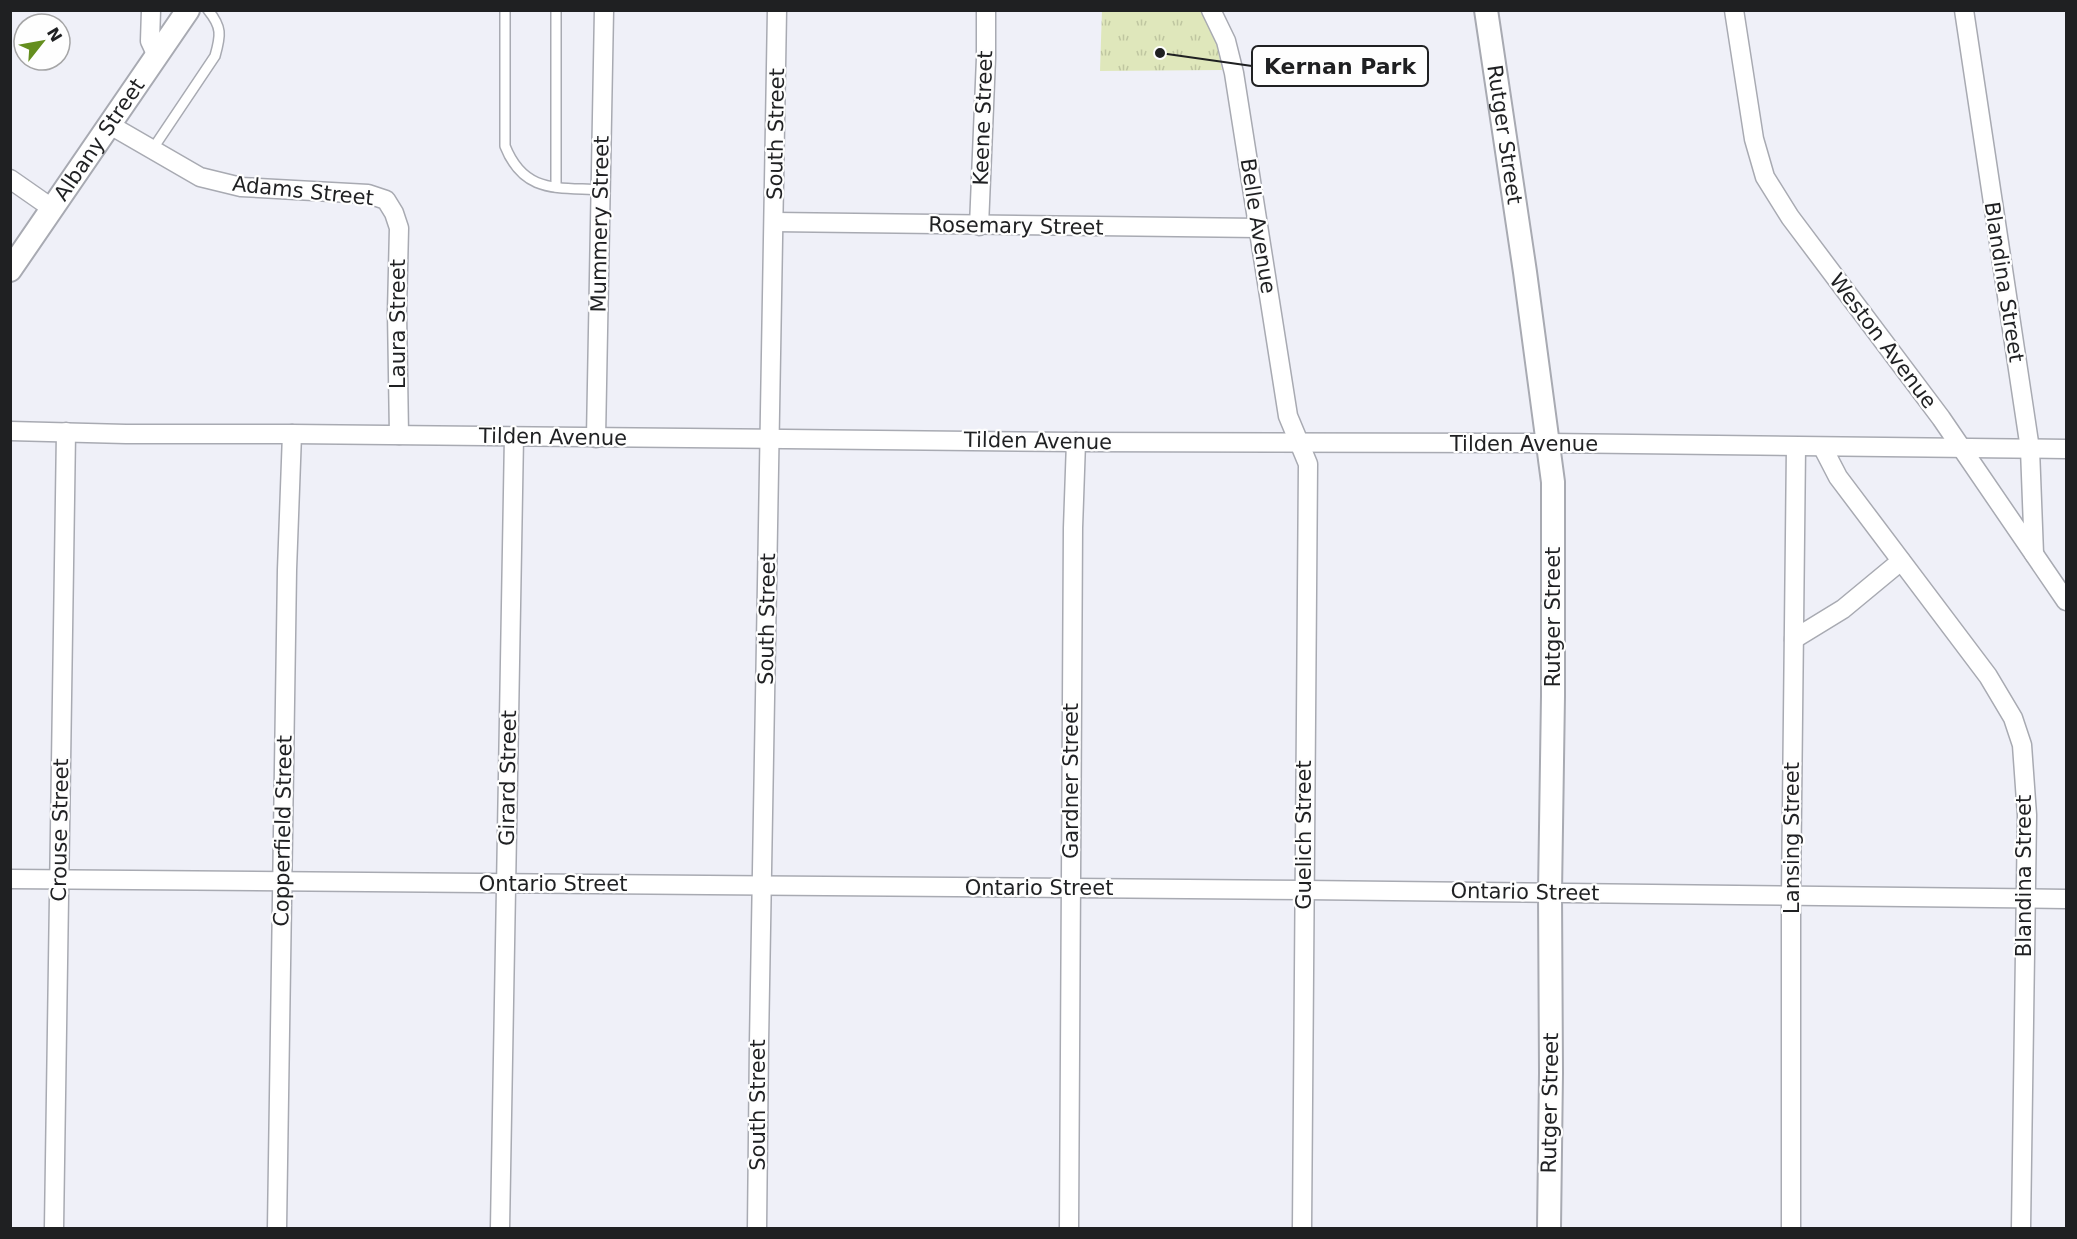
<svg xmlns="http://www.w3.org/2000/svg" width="2077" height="1239" font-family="'DejaVu Sans',sans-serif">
<defs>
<pattern id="grass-tufts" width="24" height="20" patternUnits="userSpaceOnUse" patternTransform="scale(1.5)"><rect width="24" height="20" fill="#dfe7bb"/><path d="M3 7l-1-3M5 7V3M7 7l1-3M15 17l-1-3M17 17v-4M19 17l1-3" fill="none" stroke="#bfc6a0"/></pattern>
</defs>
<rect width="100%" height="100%" fill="#eff0f8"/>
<!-- grass -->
<path fill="url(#grass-tufts)" d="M1102,10L1203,11L1215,36L1222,70L1100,71Z"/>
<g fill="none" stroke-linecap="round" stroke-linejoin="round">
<!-- service casing -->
<g stroke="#a8aab2" stroke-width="12">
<g id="service">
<path d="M505,10V146C524,194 557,187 601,190"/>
<path d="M556,10V187"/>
<path d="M152,150L215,56C221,35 222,27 208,10"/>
</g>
</g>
<!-- minor casing -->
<g stroke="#a8aab2" stroke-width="21">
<g id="minor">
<path d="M151,10L150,41L157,56"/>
<path d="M1211,10L1226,41L1234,73L1288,416L1308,464L1302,1228"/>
<path d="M1734,10L1754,139L1765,177L1790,217L1941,418L2066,601"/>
<path d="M1964,10L2030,449L2034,554"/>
<path d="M110,125L200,177L241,187L368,194L386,200L394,213L399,228L397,312L399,435"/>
<path d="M10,179L53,209"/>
<path d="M774,222L1258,228"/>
<path d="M979,226L986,58V10"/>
<path d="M10,431L126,434H292L1076,442L1548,443L2066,449"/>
<path d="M596,438L604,10"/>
<path d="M1823,448L1838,477L1988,676L2013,718L2022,745L2027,815L2021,1228"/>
<path d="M1794,639L1843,609L1901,561"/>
<path d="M10,879L1304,890L2066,899"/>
<path d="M54,1228L66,432"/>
<path d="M277,1228L287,570L292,434"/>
<path d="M500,1228L514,436"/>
<path d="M757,1228L759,1043L777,10"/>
<path d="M1069,1228L1073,528L1076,442"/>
<path d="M1791,1228V895L1796,447"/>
</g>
</g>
<!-- tertiary casing -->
<g stroke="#a8aab2" stroke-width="26">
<g id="tertiary">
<path id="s1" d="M1486,10L1525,272L1553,482V696L1550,893L1551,1073L1549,1228"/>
<path id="s2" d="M10,270L188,10"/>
</g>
</g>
<!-- service -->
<use href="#service" stroke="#fff" stroke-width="9"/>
<!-- minor -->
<use href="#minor" stroke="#fff" stroke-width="18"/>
<!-- tertiary -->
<use href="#tertiary" stroke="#fff" stroke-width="22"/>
</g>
<g text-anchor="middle" stroke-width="4.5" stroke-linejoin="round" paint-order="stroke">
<!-- street labels -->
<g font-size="21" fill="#1f2022" stroke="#fefefe">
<text transform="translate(983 118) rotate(-88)" y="7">Keene Street</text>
<text transform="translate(776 134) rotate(-89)" y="7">South Street</text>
<text dy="7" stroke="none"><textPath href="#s1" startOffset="126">Rutger Street</textPath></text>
<text dy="7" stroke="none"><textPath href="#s2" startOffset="158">Albany Street</textPath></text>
<text transform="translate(303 191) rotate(6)" y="7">Adams Street</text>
<text transform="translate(600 224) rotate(-89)" y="7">Mummery Street</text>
<text transform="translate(1016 226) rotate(1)" y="7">Rosemary Street</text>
<text transform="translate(1258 226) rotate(81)" y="7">Belle Avenue</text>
<text transform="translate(2004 282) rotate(81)" y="7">Blandina Street</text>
<text transform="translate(398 324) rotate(-90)" y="7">Laura Street</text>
<text transform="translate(1883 341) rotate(53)" y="7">Weston Avenue</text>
<text transform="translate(553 437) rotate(1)" y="7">Tilden Avenue</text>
<text transform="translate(1038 441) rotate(1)" y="7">Tilden Avenue</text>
<text x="1524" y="451">Tilden Avenue</text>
<text transform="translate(1553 617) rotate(-90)" y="7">Rutger Street</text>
<text transform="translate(767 619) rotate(-89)" y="7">South Street</text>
<text transform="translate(508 778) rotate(-89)" y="7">Girard Street</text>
<text transform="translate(1071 781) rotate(-90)" y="7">Gardner Street</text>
<text transform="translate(60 830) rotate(-89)" y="7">Crouse Street</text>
<text transform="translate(283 831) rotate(-89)" y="7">Copperfield Street</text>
<text transform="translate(1304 835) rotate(-90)" y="7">Guelich Street</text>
<text transform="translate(1792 838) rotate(-90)" y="7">Lansing Street</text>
<text transform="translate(2024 876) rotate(-90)" y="7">Blandina Street</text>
<text x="553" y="891">Ontario Street</text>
<text x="1039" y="895">Ontario Street</text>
<text transform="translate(1525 892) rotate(1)" y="7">Ontario Street</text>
<text transform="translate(1550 1103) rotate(-89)" y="7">Rutger Street</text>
<text transform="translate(758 1105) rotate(-90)" y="7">South Street</text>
</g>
</g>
<!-- callouts -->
<path fill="none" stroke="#1f2022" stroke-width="2" d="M1160 53L1252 66"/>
<circle fill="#1f2022" stroke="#fefefe" stroke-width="2" cx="1160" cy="53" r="6"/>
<rect fill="#fefefe" stroke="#1f2022" stroke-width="2" x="1252" y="46" width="176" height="40" rx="6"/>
<g font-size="22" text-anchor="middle" font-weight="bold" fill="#1f2022">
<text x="1340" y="74">Kernan Park</text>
</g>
<!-- border -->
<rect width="2077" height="1239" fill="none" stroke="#1f2022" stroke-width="24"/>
<!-- north arrow -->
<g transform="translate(42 42) rotate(59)"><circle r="28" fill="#fefefe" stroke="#a5a5a6" stroke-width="1.5"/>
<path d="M0-4.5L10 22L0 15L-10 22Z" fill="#648e1e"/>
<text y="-9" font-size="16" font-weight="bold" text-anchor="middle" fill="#1f2022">N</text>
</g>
</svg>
